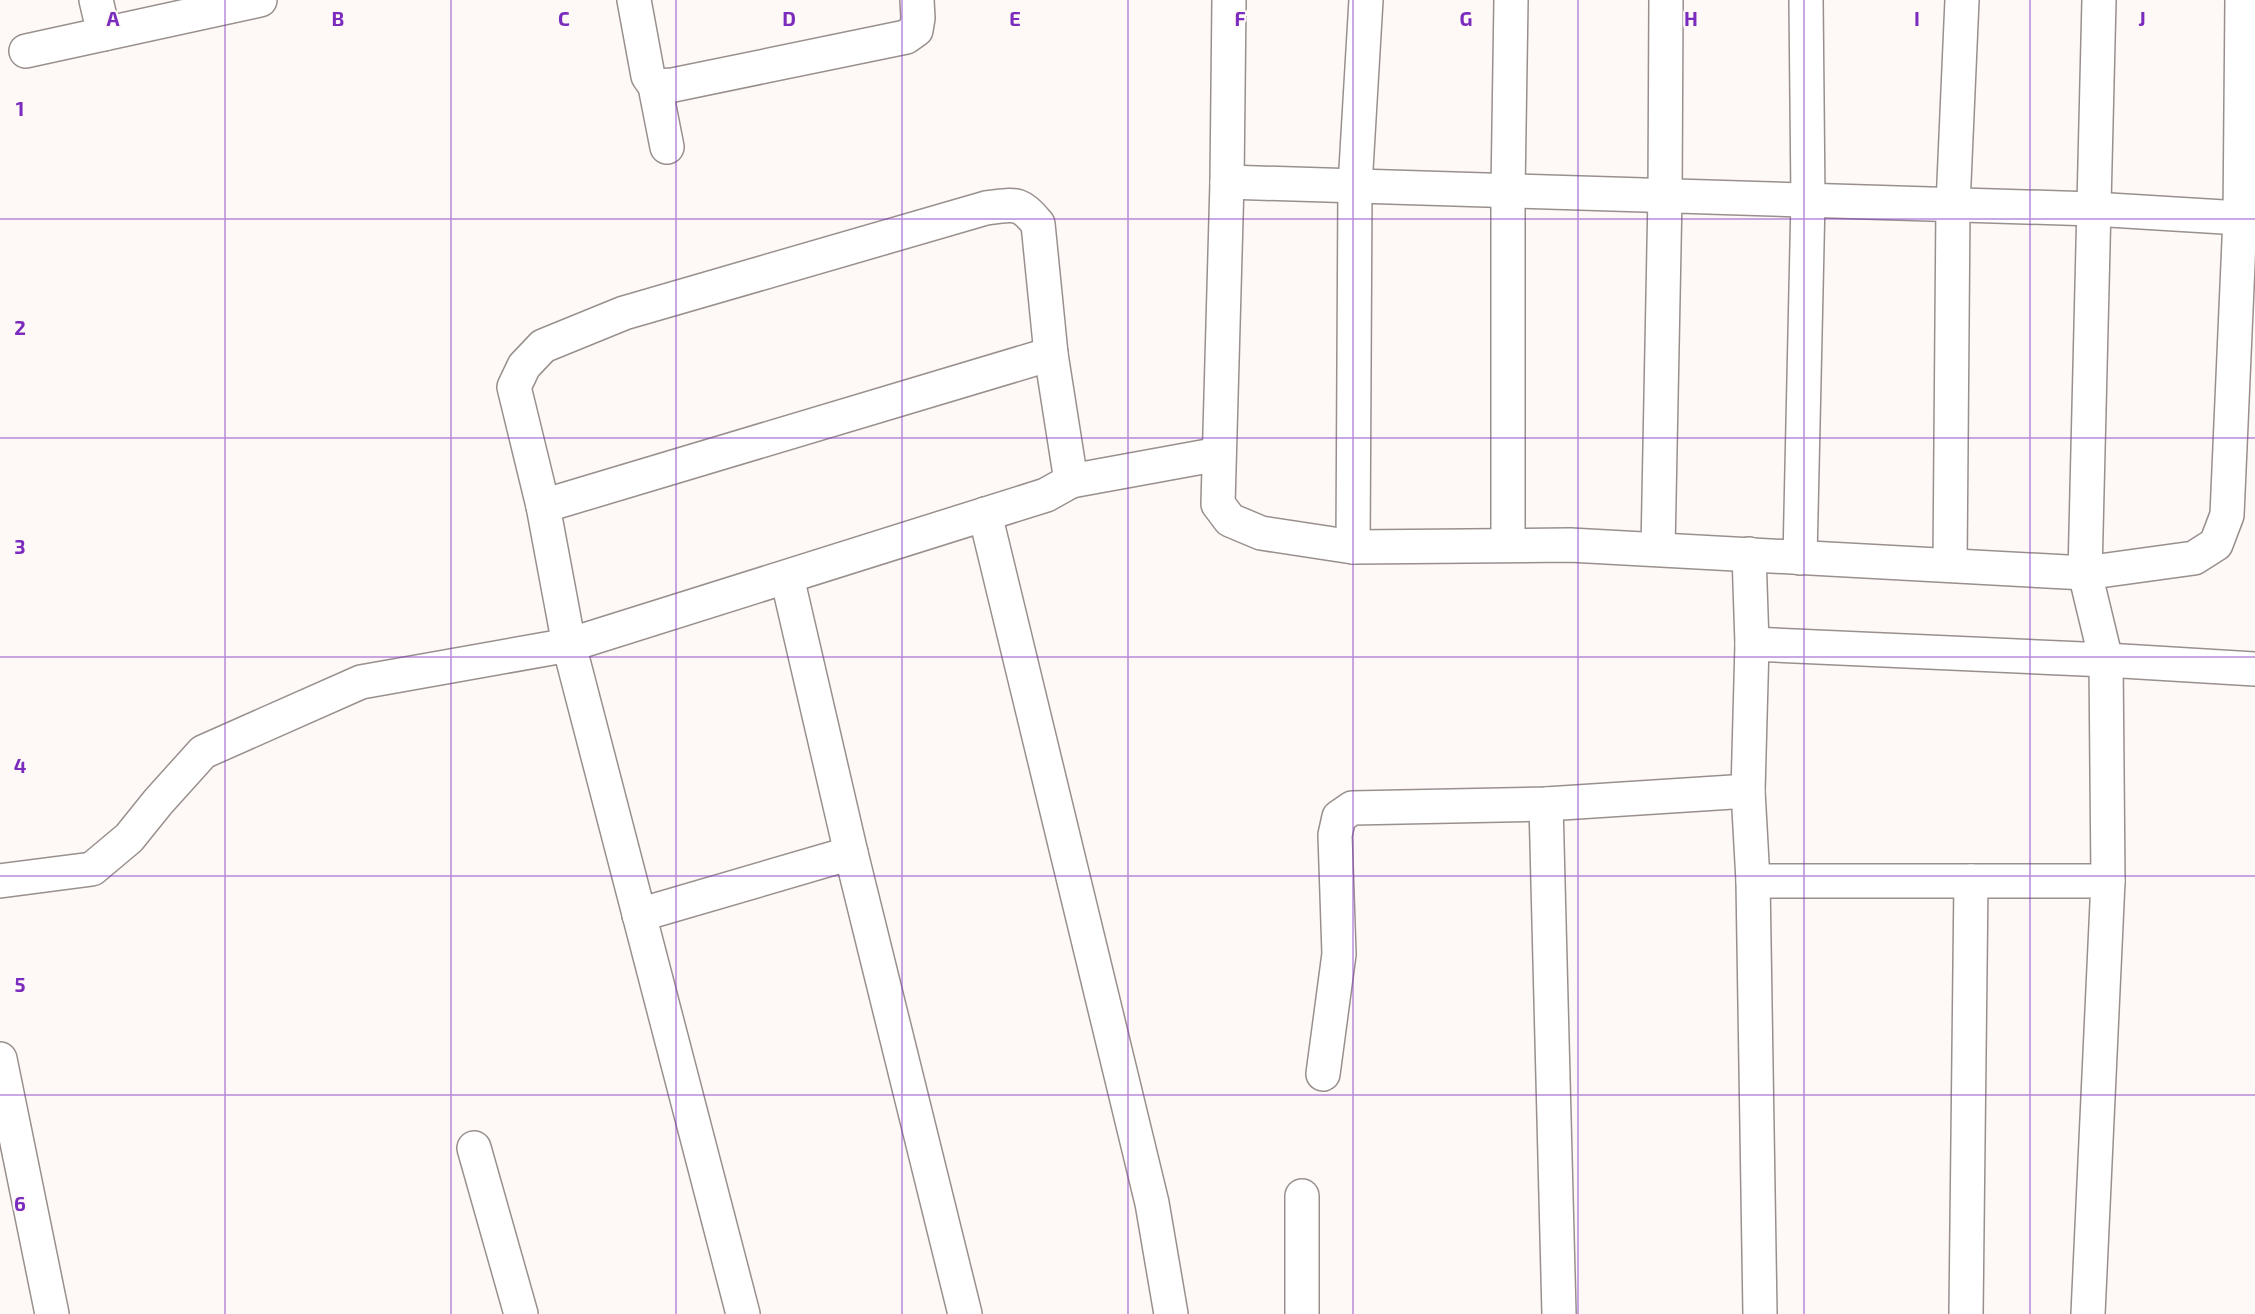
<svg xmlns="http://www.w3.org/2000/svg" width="2255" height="1314" font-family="'Exo 2',sans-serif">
<rect width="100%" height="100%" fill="#fef8f6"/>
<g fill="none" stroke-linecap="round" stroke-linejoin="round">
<!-- minor casing -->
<g stroke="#99908d" stroke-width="36">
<g id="minor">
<path d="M96,0L104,34"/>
<path d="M634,0L648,76L655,86L667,147"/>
<path d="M1229,0L1227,182L1218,504L1230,520L1261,533L1353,547L1570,545L2085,573L2194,558L2216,544L2227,515L2240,218L2242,0"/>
<path d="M26,51L260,0"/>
<path d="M655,86L673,85L906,37L916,30L918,18L917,0"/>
<path d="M1227,182L2093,209L2240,218"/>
<path d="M1071,481L1219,454"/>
<path d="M543,506L1051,354"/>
<path d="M985,514L1152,1203L1171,1314"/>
<path d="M1508,545V191L1511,0"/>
<path d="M1353,547L1355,186L1366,0"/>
<path d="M1658,549L1665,196L1666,0"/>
<path d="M1749,554L1752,644L1748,791L1753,881L1760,1314"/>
<path d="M1800,558L1808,200L1806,0"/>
<path d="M1950,565L1953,205L1962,0"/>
<path d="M787,577L851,853L965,1314"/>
<path d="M1752,644L2106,660L2255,669"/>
<path d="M1546,804L1559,1314"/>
<path d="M0,881L92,869L129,838L158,802L203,752L361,682L569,645L1046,495L1071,481L1051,354L1038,224C1019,200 1014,205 986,208L624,313L543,346L524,366L514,387L543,506L569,645L743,1314"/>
<path d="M1753,881H2108"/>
<path d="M639,915L851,853"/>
<path d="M0,1059L52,1314"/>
<path d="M1323,1074L1339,954L1335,835L1339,817L1352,808L1546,804L1748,791"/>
<path d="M474,1148L521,1314"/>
<path d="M1302,1314V1196"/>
<path d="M1966,1314L1971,881"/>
<path d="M2088,1314L2108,881L2106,660L2085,573L2099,0"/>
</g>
</g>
<!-- minor -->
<use href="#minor" stroke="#fff" stroke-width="33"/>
</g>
<!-- grid -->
<path fill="none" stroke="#7b2cbf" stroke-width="1.5" stroke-opacity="0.55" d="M225,0V1314M451,0V1314M676,0V1314M902,0V1314M1128,0V1314M1353,0V1314M1578,0V1314M1804,0V1314M2030,0V1314M0,219H2255M0,438H2255M0,657H2255M0,876H2255M0,1095H2255"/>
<g font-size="20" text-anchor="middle" font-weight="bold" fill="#7b2cbf" stroke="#fef8f6" stroke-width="4.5" stroke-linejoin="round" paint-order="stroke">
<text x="113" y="26">A</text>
<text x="338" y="26">B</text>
<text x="564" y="26">C</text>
<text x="789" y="26">D</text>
<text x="1015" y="26">E</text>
<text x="1240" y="26">F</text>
<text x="1466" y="26">G</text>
<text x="1691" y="26">H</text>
<text x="1917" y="26">I</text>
<text x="2142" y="26">J</text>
<text x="20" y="116">1</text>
<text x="20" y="335">2</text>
<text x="20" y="554">3</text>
<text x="20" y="773">4</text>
<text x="20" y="992">5</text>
<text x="20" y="1211">6</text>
</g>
</svg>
